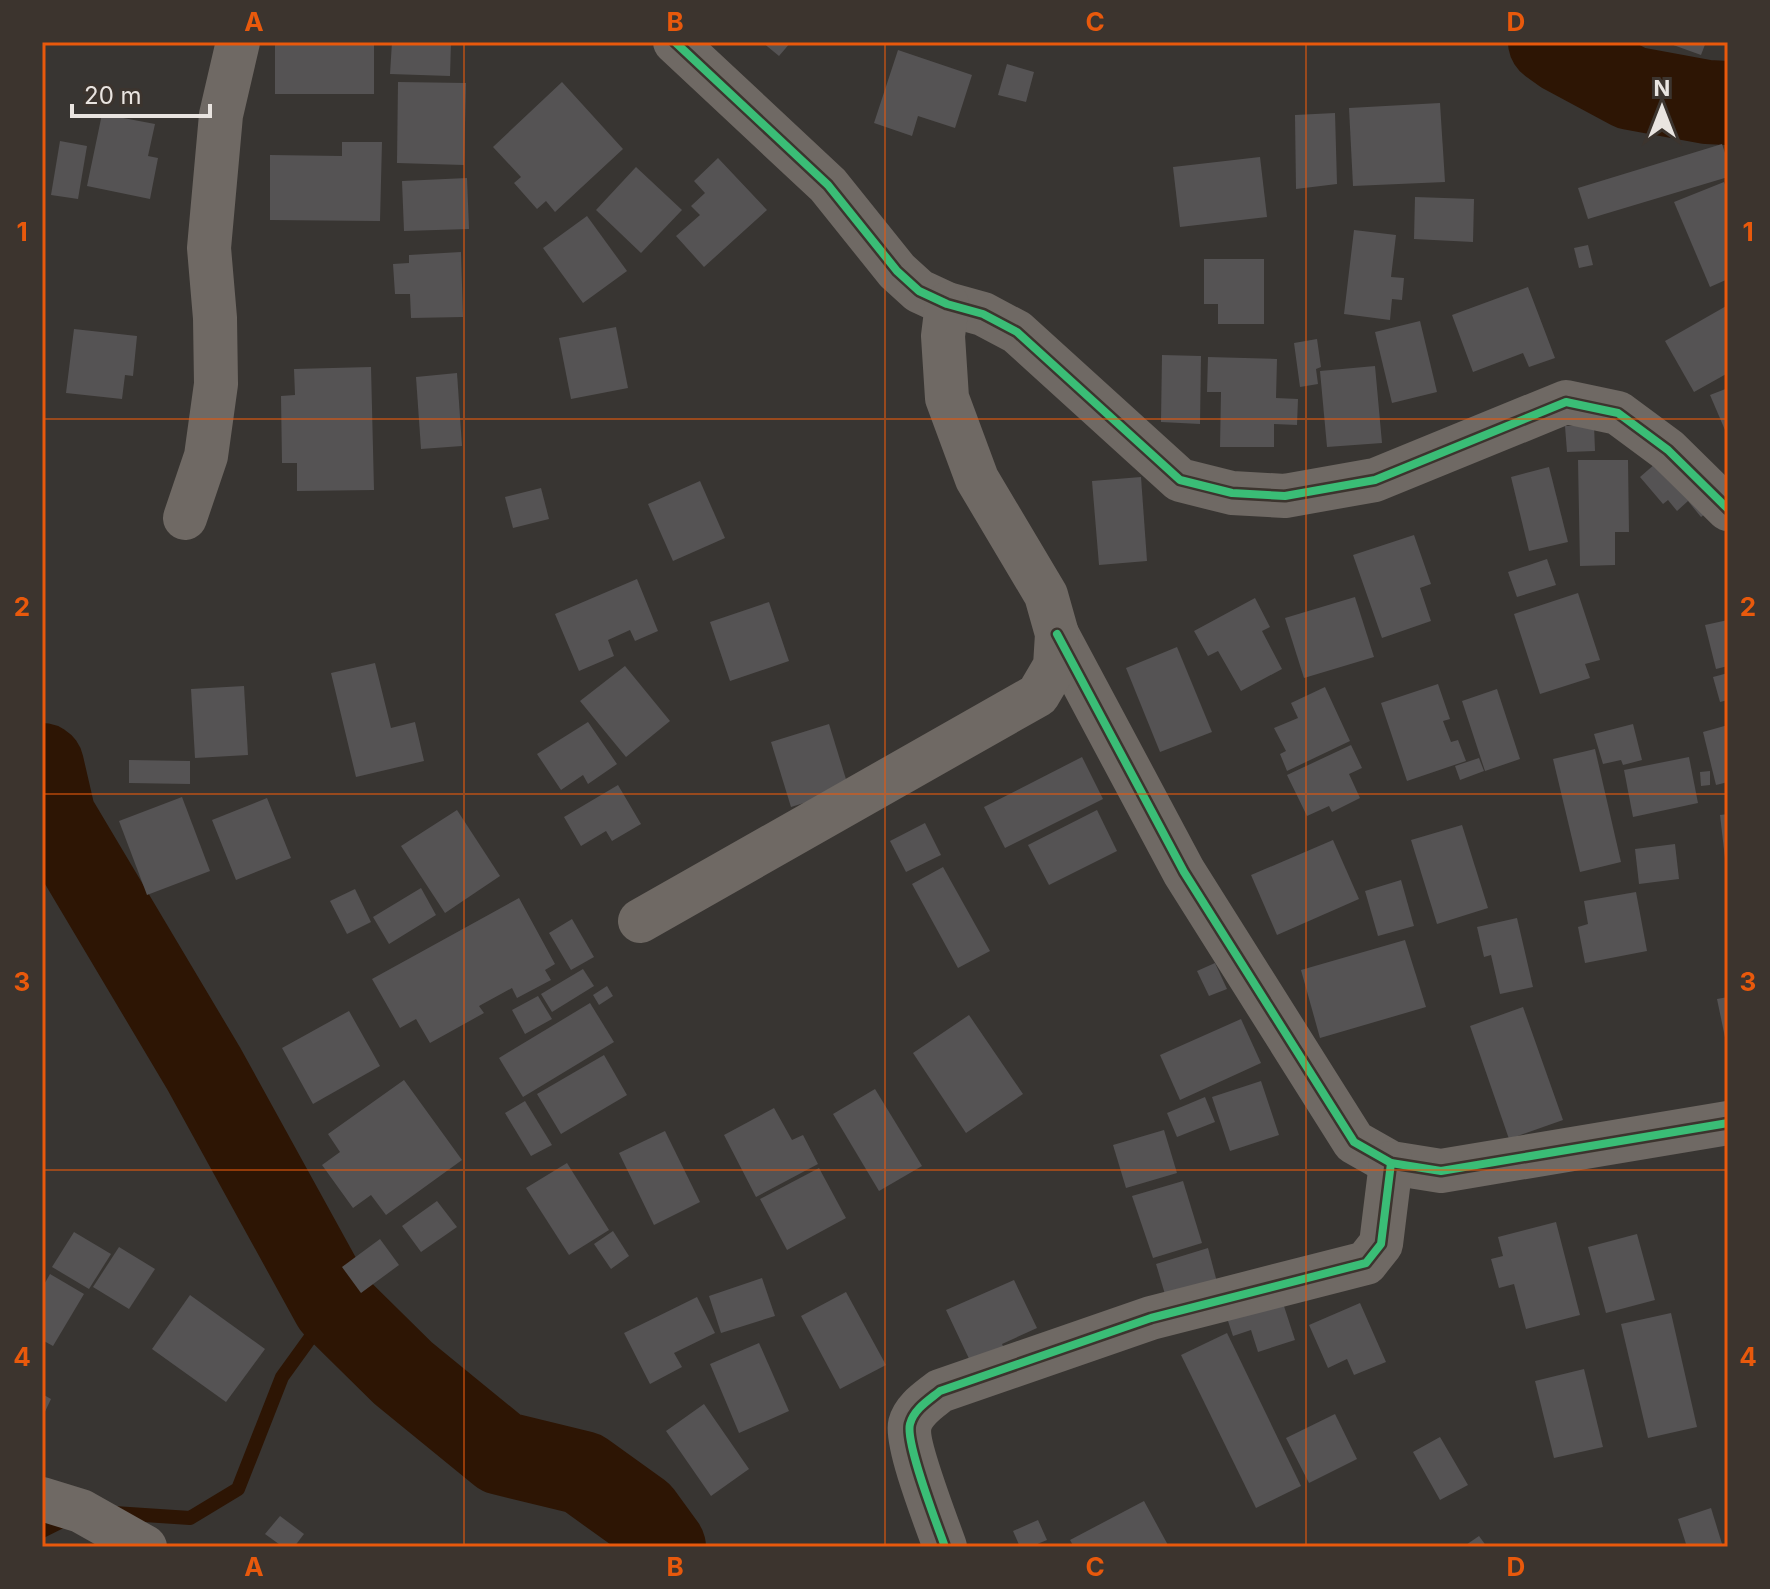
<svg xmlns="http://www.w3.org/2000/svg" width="1770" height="1589" font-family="Inter,sans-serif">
<rect width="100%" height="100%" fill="#383532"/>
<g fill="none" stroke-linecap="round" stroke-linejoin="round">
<!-- stream -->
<g stroke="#2d1504" stroke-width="14">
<path d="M114,1513L190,1518L238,1489L282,1377L334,1305"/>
<path d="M42,1531L70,1517"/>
</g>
<!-- river -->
<g stroke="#2d1504" stroke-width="84">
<path d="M1550,42L1564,52L1631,88L1707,102L1728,103"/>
<path d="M42,765L54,817L204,1069L334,1305L403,1373L501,1453L583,1473L640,1514L664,1547"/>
</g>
</g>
<!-- building -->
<g fill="#555354">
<rect x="275" y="42" width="99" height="52"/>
<path d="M392,42H451L450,76L390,74Z"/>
<path d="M762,42H791L779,56Z"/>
<path d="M1665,42H1706L1701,55Z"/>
<path d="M898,50L972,75L955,128L918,116L912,136L874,123Z"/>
<path d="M1007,64L1034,72L1026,102L998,95Z"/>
<path d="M398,82L466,83L464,165L397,163Z"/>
<path d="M562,82L623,149L555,212L546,201L537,209L514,183L521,177L493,147Z"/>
<path d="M1440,103L1445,182L1353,186L1349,108Z"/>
<path d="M1335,113L1337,184L1296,189L1295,115Z"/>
<path d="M102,114L155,124L148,156L158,158L150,199L87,186Z"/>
<path d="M60,141L87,146L78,199L51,195Z"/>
<path d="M342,142H382L380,221L270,220V155L342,156Z"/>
<path d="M1722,144L1728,162V177L1588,219L1578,188Z"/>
<path d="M1260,157L1267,217L1180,227L1173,167Z"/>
<path d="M718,158L767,210L704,267L676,236L700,215L691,206L705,193L694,181Z"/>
<path d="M636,167L682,210L641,253L596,210Z"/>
<path d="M467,178L469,229L404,231L402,181Z"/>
<path d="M1724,182L1728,192V279L1710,287L1674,202Z"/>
<path d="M1415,197L1474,199L1473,242L1414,239Z"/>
<path d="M587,216L627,271L583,303L543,248Z"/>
<path d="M1354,230L1396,235L1391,277L1404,278L1402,300L1392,299L1390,320L1344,314Z"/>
<path d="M1588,245L1593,265L1579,268L1574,248Z"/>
<path d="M461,252L463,317L411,318L410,294H395L393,264L409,263V255Z"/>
<path d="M1204,259H1264V324H1218V304H1204Z"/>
<path d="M1528,287L1555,358L1529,367L1523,353L1473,372L1452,315Z"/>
<path d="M1728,305V373L1694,392L1665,341Z"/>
<path d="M1420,321L1437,392L1392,403L1375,332Z"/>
<path d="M616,327L628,388L571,399L559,338Z"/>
<path d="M74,329L137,336L133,376L125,375L122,399L66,393Z"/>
<path d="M1317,339L1321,367L1316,369L1318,384L1300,387L1294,343Z"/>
<path d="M1162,355L1201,356L1200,424L1161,422Z"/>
<path d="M1208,357L1277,359L1276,398L1298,399L1297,425L1274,424V447H1220L1221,392H1207Z"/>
<path d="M1375,366L1382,443L1327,447L1320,371Z"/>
<path d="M371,367L374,490L297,491V463H282L281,396L295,395L294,369Z"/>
<path d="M457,373L462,446L421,449L416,377Z"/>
<path d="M1728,388V437L1710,395Z"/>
<path d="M1594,425L1595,451L1567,452L1565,426Z"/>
<path d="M1663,457L1710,510L1701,517L1688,501L1677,511L1668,500L1663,504L1640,477Z"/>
<path d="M1578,460H1628L1629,532H1615V565L1580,566Z"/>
<path d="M1549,467L1568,542L1529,551L1511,477Z"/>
<path d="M1141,477L1147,561L1099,565L1092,481Z"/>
<path d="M700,481L725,538L673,561L648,504Z"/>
<path d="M541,488L549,519L513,528L505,497Z"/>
<path d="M1414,535L1431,584L1420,588L1431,621L1382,638L1353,555Z"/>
<path d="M1547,559L1556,585L1517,597L1508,572Z"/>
<path d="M637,579L658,631L635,641L630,630L608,640L614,656L579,671L555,614Z"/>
<path d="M1578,593L1600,660L1585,664L1590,678L1540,694L1514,614Z"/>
<path d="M1355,597L1374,657L1304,678L1285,618Z"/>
<path d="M1255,598L1270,627L1262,631L1282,669L1241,691L1218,651L1208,656L1194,631Z"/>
<path d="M769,602L789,661L730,681L710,622Z"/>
<path d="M1728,620V666L1716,669L1705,625Z"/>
<path d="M1177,647L1212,732L1160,752L1126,668Z"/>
<path d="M375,663L391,728L415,722L424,761L356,777L331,673Z"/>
<path d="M625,666L670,721L626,757L580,701Z"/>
<path d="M1728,673V700L1720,702L1713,677Z"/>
<path d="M1438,684L1450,719L1443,721L1451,742L1458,740L1466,761L1407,781L1381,703Z"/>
<path d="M244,686L248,755L195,758L191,689Z"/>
<path d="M1325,687L1350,741L1287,771L1280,754L1286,751L1274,728L1298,718L1291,703Z"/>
<path d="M1497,689L1520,759L1485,771L1462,701Z"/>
<path d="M588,722L617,764L588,784L583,775L561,790L537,754Z"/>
<path d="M829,724L849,789L791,807L771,742Z"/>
<path d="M1633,724L1642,760L1623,765L1621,760L1603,764L1594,734Z"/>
<path d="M1728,725V782L1716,785L1703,732Z"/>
<path d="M1351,745L1362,768L1349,774L1360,798L1332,812L1329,806L1307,816L1287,775Z"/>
<path d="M1595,749L1621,862L1580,872L1553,759Z"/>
<path d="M1082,757L1103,799L1005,848L984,807Z"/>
<path d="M1689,757L1698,803L1633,817L1624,770Z"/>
<path d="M1479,758L1484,771L1460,780L1455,766Z"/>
<path d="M129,760L190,761V784L129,783Z"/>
<path d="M1710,771V785L1701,786L1700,772Z"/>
<path d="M618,785L641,824L612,841L606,831L581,846L564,817Z"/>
<path d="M182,797L210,871L147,895L119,821Z"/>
<path d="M267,798L291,858L236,880L212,820Z"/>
<path d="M457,810L500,876L445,913L401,846Z"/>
<path d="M1097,810L1117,851L1049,885L1028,845Z"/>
<path d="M1728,814V867H1726L1720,815Z"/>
<path d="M925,823L941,855L906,872L890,841Z"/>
<path d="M1462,825L1488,908L1437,924L1411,840Z"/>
<path d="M1333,840L1359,899L1277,935L1251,875Z"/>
<path d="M1675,844L1679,879L1639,884L1635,849Z"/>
<path d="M943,867L990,951L958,968L912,884Z"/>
<path d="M1401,880L1414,926L1378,936L1365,891Z"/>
<path d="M421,888L436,915L389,944L373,917Z"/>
<path d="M355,889L371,922L347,934L330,901Z"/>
<path d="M1636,892L1647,951L1585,963L1578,927L1588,924L1584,901Z"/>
<path d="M519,898L555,964L545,970L551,980L517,998L512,988L479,1006L484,1013L430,1043L416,1019L400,1028L372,979Z"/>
<path d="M1517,918L1533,987L1500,994L1491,955L1484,957L1477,927Z"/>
<path d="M572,919L594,957L571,970L549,933Z"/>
<path d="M1405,940L1426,1007L1320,1038L1301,970Z"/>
<path d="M1215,963L1227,989L1209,996L1197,971Z"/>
<path d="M583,969L594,986L552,1012L541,994Z"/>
<path d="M607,986L613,996L599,1005L593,995Z"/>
<path d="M538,996L552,1019L525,1034L512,1010Z"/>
<path d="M1728,997V1046L1727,1047L1717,999Z"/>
<path d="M590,1003L614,1042L523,1097L499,1058Z"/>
<path d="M1523,1007L1563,1120L1509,1139L1470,1026Z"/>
<path d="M349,1011L380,1066L313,1104L282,1048Z"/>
<path d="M969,1015L1023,1094L966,1133L913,1053Z"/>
<path d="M1241,1019L1261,1063L1180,1100L1160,1055Z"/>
<path d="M604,1055L627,1095L561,1134L537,1094Z"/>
<path d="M404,1080L462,1160L386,1215L371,1195L353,1208L322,1165L340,1152L328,1134Z"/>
<path d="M1261,1081L1279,1135L1230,1151L1212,1097Z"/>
<path d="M875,1089L922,1166L879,1191L833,1114Z"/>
<path d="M1205,1097L1215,1122L1177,1137L1167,1113Z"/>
<path d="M525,1101L552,1145L531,1156L505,1113Z"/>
<path d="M774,1108L792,1140L803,1135L818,1164L756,1197L724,1135Z"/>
<path d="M1164,1130L1177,1173L1126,1188L1113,1145Z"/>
<path d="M665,1131L700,1202L654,1225L619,1153Z"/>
<path d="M567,1163L609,1230L569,1255L526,1188Z"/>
<path d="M819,1168L846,1218L787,1250L760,1199Z"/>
<path d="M1183,1181L1202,1243L1153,1258L1132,1196Z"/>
<path d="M437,1201L457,1227L421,1252L402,1226Z"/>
<path d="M1556,1222L1580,1315L1526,1329L1514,1284L1499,1288L1491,1259L1503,1256L1498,1237Z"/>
<path d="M613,1231L629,1256L611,1269L594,1244Z"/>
<path d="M74,1232L111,1254L89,1289L52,1267Z"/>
<path d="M1637,1234L1655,1300L1606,1313L1588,1247Z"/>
<path d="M380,1239L399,1265L361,1293L342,1267Z"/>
<path d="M119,1247L155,1269L129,1309L93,1287Z"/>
<path d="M1208,1248L1218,1286L1167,1301L1156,1264Z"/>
<path d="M50,1274L84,1294L53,1346L42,1340V1288Z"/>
<path d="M762,1278L775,1316L721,1333L709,1296Z"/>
<path d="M1014,1280L1037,1328L1002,1344L1005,1350L972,1365L946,1310Z"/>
<path d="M846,1292L886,1365L840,1389L801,1316Z"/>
<path d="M190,1295L265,1349L226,1402L152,1349Z"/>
<path d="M697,1297L715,1333L674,1353L682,1367L650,1384L624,1333Z"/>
<path d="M1282,1300L1295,1340L1258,1352L1251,1330L1233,1336L1227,1318Z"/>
<path d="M1360,1303L1386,1362L1354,1375L1347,1359L1328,1368L1309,1325Z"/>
<path d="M1671,1313L1697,1427L1648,1438L1621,1324Z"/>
<path d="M1227,1333L1301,1486L1256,1508L1181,1355Z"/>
<path d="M759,1343L789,1411L739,1433L710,1364Z"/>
<path d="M1584,1369L1603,1447L1554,1458L1535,1381Z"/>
<path d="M42,1394L51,1399L42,1418Z"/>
<path d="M704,1404L749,1469L711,1496L666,1431Z"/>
<path d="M1335,1414L1357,1459L1309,1483L1286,1438Z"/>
<path d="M1440,1437L1468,1485L1440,1500L1413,1452Z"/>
<path d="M1144,1501L1169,1547H1074L1070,1540Z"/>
<path d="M1711,1508L1723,1547H1687L1678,1519Z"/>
<path d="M280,1516L304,1534L294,1547H283L265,1534Z"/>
<path d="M1038,1520L1047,1540L1030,1547H1020L1013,1531Z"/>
<path d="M1479,1536L1487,1547H1463Z"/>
</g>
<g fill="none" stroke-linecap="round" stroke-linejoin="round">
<!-- minor -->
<g stroke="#6f6964" stroke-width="44">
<path d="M675,42L828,185L897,271L919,291L947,304L983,314L1017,332L1180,480L1232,493L1285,496L1375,480L1566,402L1618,413L1668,450L1728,509"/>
<path d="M185,518L206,456L216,384L215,318L209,248L221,115L238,42"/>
<path d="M1057,634L1184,872L1354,1142L1391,1163L1441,1171L1728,1123"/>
<path d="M640,921L1038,695L1055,666L1057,634L1046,595L977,479L947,398L943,336L947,304"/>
<path d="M42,1499L81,1511L145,1547"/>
<path d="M945,1547C937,1524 905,1443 910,1424C914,1409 929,1400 940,1391L1151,1318L1366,1263L1381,1244L1391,1163"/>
</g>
<!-- cycleway casing -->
<g stroke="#3c342e" stroke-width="13">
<g id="cycleway">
<path d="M675,42L828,185L897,271L919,291L947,304L983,314L1017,332L1180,480L1232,493L1285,496L1375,480L1566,402L1618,413L1668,450L1728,509"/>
<path d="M1057,634L1184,872L1354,1142L1391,1163L1441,1171L1728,1123"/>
<path d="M945,1547C937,1524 905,1443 910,1424C914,1409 929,1400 940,1391L1151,1318L1366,1263L1381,1244L1391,1163"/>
</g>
</g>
<!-- cycleway -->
<use href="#cycleway" stroke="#3abd76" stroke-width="8"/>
</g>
<!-- grid -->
<path fill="none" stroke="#e8590c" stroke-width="2" stroke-opacity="0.55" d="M464,42V1547M885,42V1547M1306,42V1547M42,419H1728M42,794H1728M42,1170H1728"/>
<!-- border -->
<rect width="1770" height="1589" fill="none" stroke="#3c342e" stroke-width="88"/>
<!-- north arrow -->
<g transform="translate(1662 108)" stroke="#3c342e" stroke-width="6" paint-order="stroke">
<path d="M0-6L14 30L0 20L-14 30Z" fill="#e9e4e0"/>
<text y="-12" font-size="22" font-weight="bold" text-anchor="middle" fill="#e9e4e0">N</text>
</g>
<!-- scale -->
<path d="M72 104v12h138v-12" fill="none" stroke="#e9e4e0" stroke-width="4"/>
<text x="84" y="104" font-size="24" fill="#e9e4e0" stroke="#3c342e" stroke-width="6" paint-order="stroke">20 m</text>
<rect x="44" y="44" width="1682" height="1501" fill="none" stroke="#e8590c" stroke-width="3"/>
<g font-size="26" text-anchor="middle" font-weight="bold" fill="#e8590c">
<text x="254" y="31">A</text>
<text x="675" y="31">B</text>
<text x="1095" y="31">C</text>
<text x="1516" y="31">D</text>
<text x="22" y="241">1</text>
<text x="1748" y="241">1</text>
<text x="22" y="616">2</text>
<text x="1748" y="616">2</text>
<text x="22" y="991">3</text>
<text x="1748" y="991">3</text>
<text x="22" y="1366">4</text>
<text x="1748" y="1366">4</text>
<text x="254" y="1576">A</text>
<text x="675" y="1576">B</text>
<text x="1095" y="1576">C</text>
<text x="1516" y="1576">D</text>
</g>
</svg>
